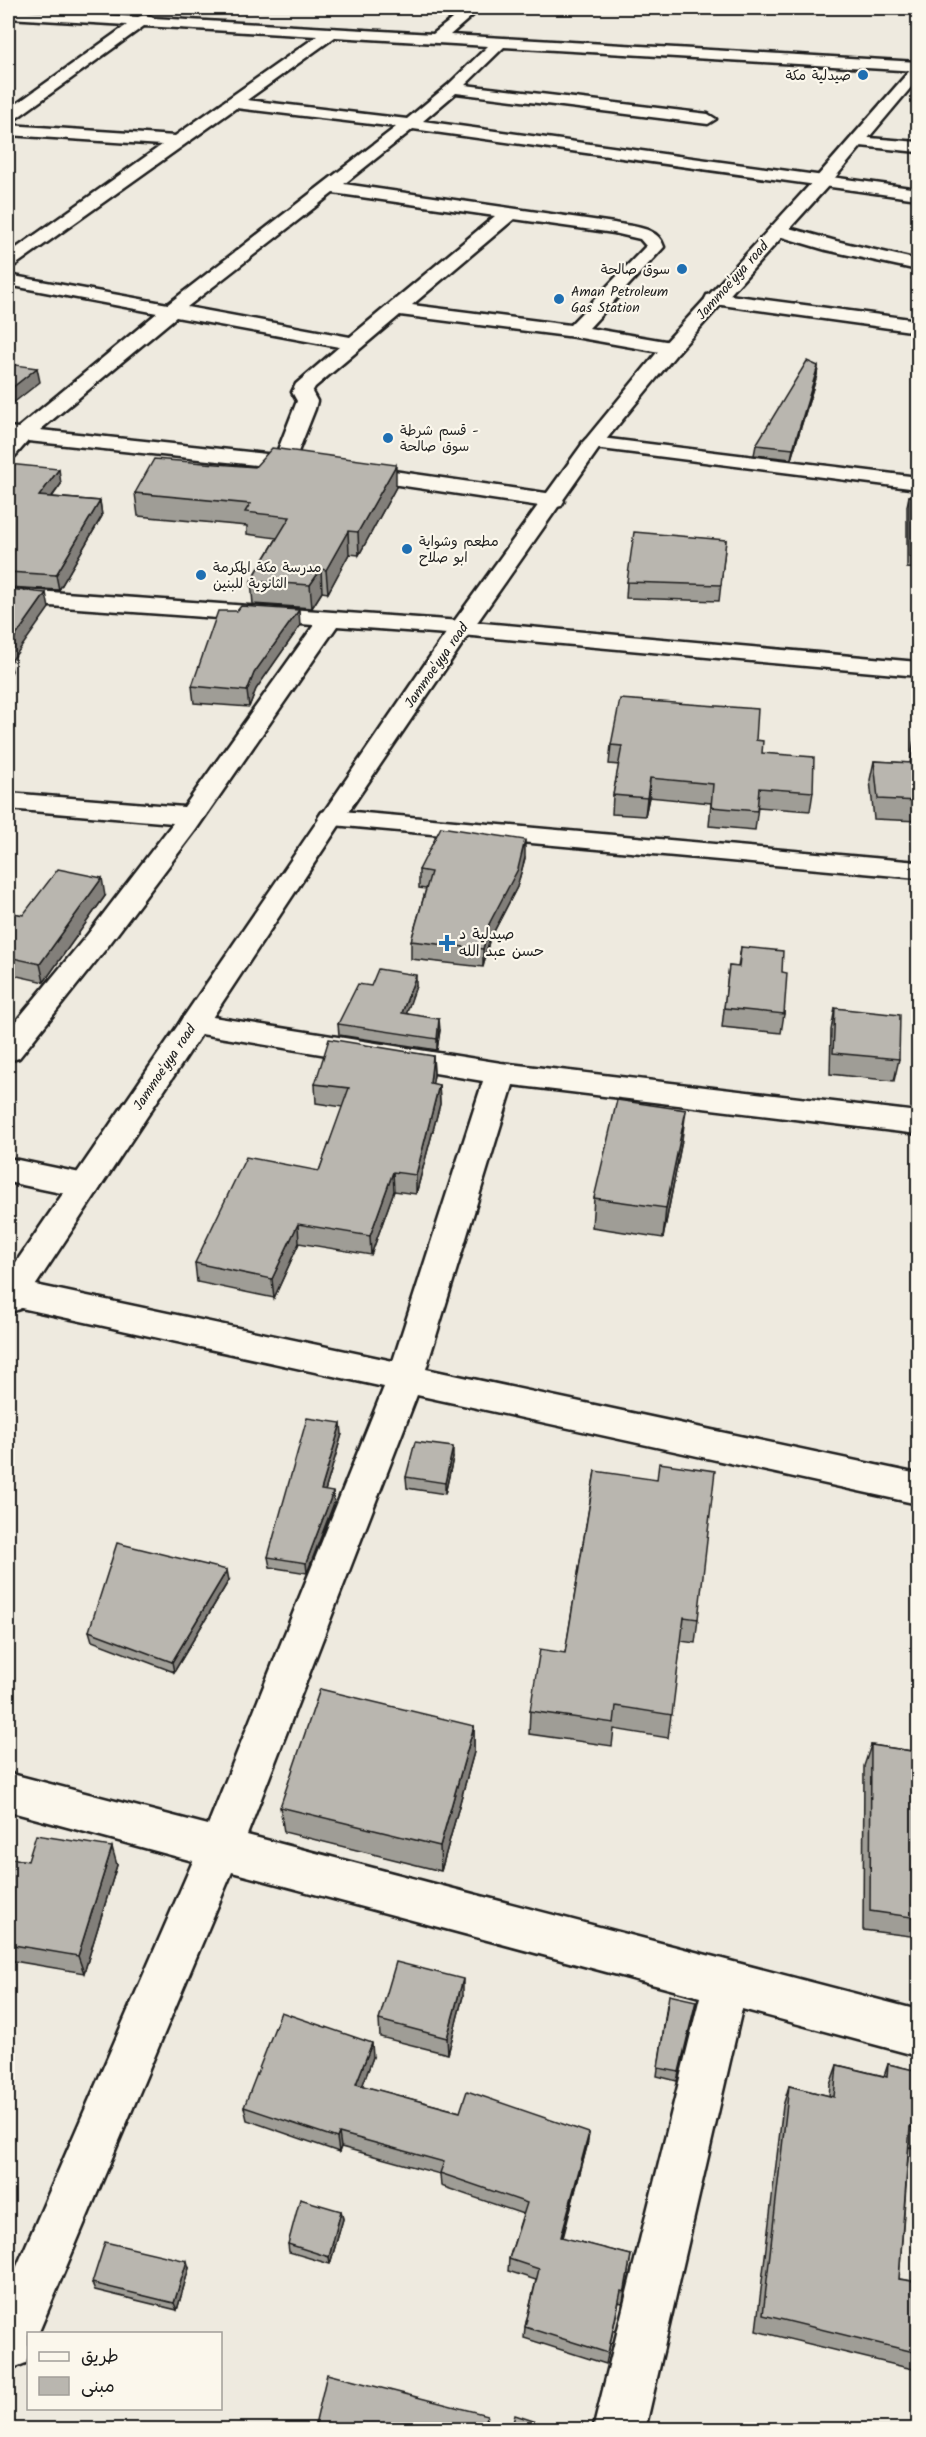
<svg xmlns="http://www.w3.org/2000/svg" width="926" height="2437" font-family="Kalam,'Playpen Sans Arabic',sans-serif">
<rect width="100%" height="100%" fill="#eeeadf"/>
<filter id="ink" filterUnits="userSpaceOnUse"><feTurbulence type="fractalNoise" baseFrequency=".0167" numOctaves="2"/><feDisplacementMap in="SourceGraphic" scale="12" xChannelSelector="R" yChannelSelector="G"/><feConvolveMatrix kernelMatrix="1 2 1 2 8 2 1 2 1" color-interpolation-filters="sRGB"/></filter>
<g filter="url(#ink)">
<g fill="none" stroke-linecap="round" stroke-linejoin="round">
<!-- minor casing -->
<g stroke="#1c1c1c" stroke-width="5">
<g id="minor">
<path d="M466,8H481L450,35L918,62V71L504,47L465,85L708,114L716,119L708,124L456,93L423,121L918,189V199L413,129L344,184L614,223C632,227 658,226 664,247L589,328L671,342L678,344L681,348L678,352L671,354L575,337L400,315L315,387L312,392L317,401L315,409L296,457L553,494L561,496L564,501L561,506L553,508L284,468L28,441L15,456L8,458V427L18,428L157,313L8,285V275L168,304L396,127L236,108L14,266L8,267V254L162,145L8,135V125L175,136L317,36L144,26L14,120L8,122V110L127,25L8,18V10L138,17L146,14L153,18L433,34ZM335,37L488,46L448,85L407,119L247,100ZM333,193L495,216L350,337L187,307ZM514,219L614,233L640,239L646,246L570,325L412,305ZM176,317L339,347L296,384L292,392L297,401L276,455L40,430Z"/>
<path d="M857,137L918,142V152L851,145L849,142L851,139Z"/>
<path d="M778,225L836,241L918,260V270L826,250L772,234L769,230L772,226Z"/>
<path d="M714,293L918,320V332L707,303L705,299L707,295Z"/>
<path d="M593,437L918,477V489L586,447L582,443L586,439Z"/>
<path d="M8,589L461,621L918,662V676L461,635L337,626L195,831L108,946L19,1058L8,1061V1031L88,934L173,823L8,809V793L184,807L314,625L8,603Z"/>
<path d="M331,810L918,862V878L322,824L318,818L322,812Z"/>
<path d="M194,1014L501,1063L918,1112V1134L513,1085L426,1369L918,1474V1504L417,1395L247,1835L918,2010V2056L742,2009L645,2430H593L700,1997L232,1872L38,2334H28V2356L26,2363L8,2370V2287L193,1861L8,1811V1773L208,1825L384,1387L12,1306L8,1305V1281L12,1280L393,1361L483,1081L183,1031L179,1024L183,1017Z"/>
<path d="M8,1158L85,1174L96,1178L101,1186L96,1194L85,1198L8,1182Z"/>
</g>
</g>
<!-- secondary casing -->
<g stroke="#1c1c1c" stroke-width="5">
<path id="secondary" d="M918,65V79L828,186L678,352L600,447L471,631L344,818L20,1309L8,1313V1274L453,623L586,439L664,344L816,178L913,67Z"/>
</g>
<!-- minor -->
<use href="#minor" fill="#fbf7ec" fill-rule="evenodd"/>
<!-- secondary -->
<use href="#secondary" fill="#fbf7ec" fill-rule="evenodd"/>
</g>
<!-- wall -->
<g fill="#9f9d96" stroke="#1c1c1c" stroke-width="1.5">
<path d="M818,366L817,375L791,459L754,455L756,445Z"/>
<path d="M8,464L61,484L52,497L100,501L102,516L59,590L8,587Z"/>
<path d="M396,487L359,555L349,554L328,593L322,592L312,608L253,604L251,581L277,538L247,534V526L138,516L135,493Z"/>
<path d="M909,496L918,497V569L907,568V506Z"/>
<path d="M726,540L719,601L626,598L627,582Z"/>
<path d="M237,611L300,626L256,689L249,707L194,703L192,686Z"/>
<path d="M916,727H918V821L874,819L870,780L874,761L910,763Z"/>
<path d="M756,740L762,753L813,792L810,811L758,807L755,830L709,826L711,803L649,797L645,816L612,814L613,795L619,765L609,764L611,745Z"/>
<path d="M525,858L517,887L489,941L483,967L411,959V941L426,889L419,888V870Z"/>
<path d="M105,896L44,982L8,974V912L23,915Z"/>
<path d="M741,947L782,972L784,1014L781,1033L722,1027L729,966L738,967Z"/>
<path d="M371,986H416L406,1013L440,1030L437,1050L339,1035L338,1024Z"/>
<path d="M835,1008L899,1059L894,1081L830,1074L831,1030Z"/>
<path d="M433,1056L434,1075L432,1084L439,1085L440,1104L416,1194L394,1191L371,1255L299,1243L274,1298L197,1282L195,1263L319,1171L343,1107L316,1103L315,1084Z"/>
<path d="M682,1140L663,1238L592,1227L594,1198Z"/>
<path d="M918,1201V1257L915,1216Z"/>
<path d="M342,1434L325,1491L334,1503L307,1573L270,1567L268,1557Z"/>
<path d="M453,1458L445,1494L407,1488L406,1477Z"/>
<path d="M595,1471L698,1619L695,1643L681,1641L668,1738L614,1729L612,1746L529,1734L530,1711L565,1653Z"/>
<path d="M229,1580L174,1672L92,1641L89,1631Z"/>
<path d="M474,1726V1752L441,1871L284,1832L280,1807Z"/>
<path d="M871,1745L918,1752V1937L863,1930L864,1766Z"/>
<path d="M8,1858L28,1861L117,1865L84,1973L8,1960Z"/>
<path d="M463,1996L448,2054L380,2037L379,2020Z"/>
<path d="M696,2001L677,2081L657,2076L667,2004Z"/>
<path d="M373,2057L362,2086L460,2112L589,2133L587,2146L563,2238L631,2255L623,2301L622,2303L619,2302L606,2364L524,2338L525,2327L536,2280L508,2271L509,2259L523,2214L441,2186L440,2174L341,2147L339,2152L247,2120L244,2107Z"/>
<path d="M888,2064L918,2071V2149L909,2147L899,2279L918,2282V2370L904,2367L756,2331L783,2106L789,2086L829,2096L830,2085L837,2065L884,2076Z"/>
<path d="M341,2211L343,2219L330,2264L289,2252L288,2244Z"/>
<path d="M189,2268L177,2310L95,2290L92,2283Z"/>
</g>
<!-- shaded-wall -->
<g fill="#827f7a" stroke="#1c1c1c" stroke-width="1.5">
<path d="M818,366L817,375L791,459L793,449Z"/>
<path d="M37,368L40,382L8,407V391Z"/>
<path d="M396,465V487L359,555L358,532Z"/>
<path d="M59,469L61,484L41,511L39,496Z"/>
<path d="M100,501L102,516L59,590L56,575Z"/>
<path d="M348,531L349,554L328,593L326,570Z"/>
<path d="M321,569L322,592L312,608L310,585Z"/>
<path d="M46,593L49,608L10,663L12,671L8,678V647Z"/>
<path d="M299,610L300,626L256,689L249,707L247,691L254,673Z"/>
<path d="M650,778L649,797L645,816L647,798Z"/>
<path d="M525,840V858L517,887L489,941L483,967V949L489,924Z"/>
<path d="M102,878L105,896L44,982L40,964Z"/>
<path d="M416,975V986L403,1024L402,1013Z"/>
<path d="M439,1019L440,1030L437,1050V1039Z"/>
<path d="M433,1056L434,1075L430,1102V1083Z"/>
<path d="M439,1085L440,1104L416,1194V1175Z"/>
<path d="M686,1110L682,1140L663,1238L666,1208Z"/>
<path d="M393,1172L394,1191L371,1255L370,1236Z"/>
<path d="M298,1224L299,1243L274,1298L272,1279Z"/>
<path d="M341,1423L342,1434L322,1501L321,1490Z"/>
<path d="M453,1447V1458L445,1494V1483Z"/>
<path d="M333,1492L334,1503L307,1573L306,1563Z"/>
<path d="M227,1570L229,1580L174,1672L172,1662Z"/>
<path d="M474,1726V1752L441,1871L440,1846Z"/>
<path d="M112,1847L117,1865L84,1973L78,1956Z"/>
<path d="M463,1979V1996L448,2054L447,2038Z"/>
<path d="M372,2043L373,2057L358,2098L356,2084Z"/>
<path d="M339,2133L341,2147L339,2152L337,2138Z"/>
<path d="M589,2133L587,2146L559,2250L561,2237Z"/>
<path d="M341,2211L343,2219L330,2264L329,2257Z"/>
<path d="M187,2261L189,2268L177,2310L174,2303Z"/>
</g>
<!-- building -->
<g fill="#b9b6af" stroke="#1c1c1c" stroke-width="1.5">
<path d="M807,361L818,366L793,449L756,445Z"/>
<path d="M8,364L37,368L8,391Z"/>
<path d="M272,448L396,465L358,532L348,531L326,570L321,569L310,585L251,581L290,517L245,512L250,504L135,493L154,459L255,467Z"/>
<path d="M8,464L59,469L39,496L100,501L56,575L8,572Z"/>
<path d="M909,496L918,497V558L909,557Z"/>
<path d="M634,532L726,540L721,585L627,582Z"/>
<path d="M8,589L46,593L8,647Z"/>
<path d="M241,606L299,610L254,673L247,691L192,686L218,611H237Z"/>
<path d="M620,699L758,709L756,740L763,741L762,753L814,757L813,792L759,788L757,811L711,807L713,784L650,778L647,798L613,795L622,746L611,745Z"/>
<path d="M916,727H918V801L878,799L874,761L912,763Z"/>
<path d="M441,827L525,840L518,869L489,924L483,949L411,941L431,872L419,870Z"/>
<path d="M58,869L102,878L40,964L8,957V912L23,915Z"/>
<path d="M741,947L783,951L782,972L787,973L784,1014L724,1008L729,966L739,967Z"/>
<path d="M378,969L416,975L402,1013L439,1019L437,1039L338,1024L358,984L371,986Z"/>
<path d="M835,1008L900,1015L899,1059L833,1053Z"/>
<path d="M329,1039L433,1056L430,1083L439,1085L416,1175L393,1172L370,1236L298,1224L272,1279L195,1263L246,1157L319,1171L349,1088L315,1084Z"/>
<path d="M617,1100L686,1110L666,1208L594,1198Z"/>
<path d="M307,1418L341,1423L321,1490L333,1492L306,1563L268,1557Z"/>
<path d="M415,1442L453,1447L445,1483L406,1477Z"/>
<path d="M659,1463L715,1471L698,1619L684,1617L672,1715L616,1706L614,1723L530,1711L540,1649L565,1653L595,1471L657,1480Z"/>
<path d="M117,1543L227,1570L172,1662L89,1631Z"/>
<path d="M320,1689L474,1726L440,1846L280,1807Z"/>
<path d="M871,1745L918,1752V1918L870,1911Z"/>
<path d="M36,1835L112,1847L78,1956L8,1944V1858L28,1861Z"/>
<path d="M396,1962L463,1979L447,2038L379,2020Z"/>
<path d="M669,1995L696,2001L679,2072L658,2068Z"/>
<path d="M281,2012L372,2043L356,2084L460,2112L467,2091L589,2133L561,2237L631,2255L625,2289L624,2292L621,2291L608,2353L525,2327L539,2269L509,2259L527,2203L440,2173L444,2162L339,2133L337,2138L244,2107Z"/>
<path d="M888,2064L918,2071V2129L910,2127L899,2279L918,2282V2353L763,2315L789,2086L834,2097L837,2065L887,2077Z"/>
<path d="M300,2199L341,2211L329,2257L288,2244Z"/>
<path d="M105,2242L187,2261L174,2303L92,2283Z"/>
<path d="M327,2374L487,2415L484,2430H314Z"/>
<path d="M515,2415L561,2430H511Z"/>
</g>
</g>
<!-- markers -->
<g fill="#1f6fb2" stroke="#fbf7ec" stroke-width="2">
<circle cx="863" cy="75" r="6"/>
<circle cx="682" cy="269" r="6"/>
<circle cx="559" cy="299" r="6"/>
<circle cx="388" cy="438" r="6"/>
<circle cx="407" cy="549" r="6"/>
<circle cx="201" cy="575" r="6"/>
<path d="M444 934h6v6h6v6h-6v6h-6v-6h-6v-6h6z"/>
</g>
<g text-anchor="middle" stroke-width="4.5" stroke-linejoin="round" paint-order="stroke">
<!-- far-poi labels -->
<g font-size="14" fill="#1c1c1c" stroke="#fbf7ec" text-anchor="start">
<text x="851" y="80" text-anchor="end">صيدلية مكة</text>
<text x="670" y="274" text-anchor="end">سوق صالحة</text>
<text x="571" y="296">Aman Petroleum<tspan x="571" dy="16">Gas Station</tspan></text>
<text x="400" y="435">قسم شرطة -<tspan x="400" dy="16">سوق صالحة</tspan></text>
<text x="419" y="546">مطعم وشواية<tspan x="419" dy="16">ابو صلاح</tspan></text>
<text x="213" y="572">مدرسة مكة المكرمة<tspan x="213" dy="16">الثانوية للبنين</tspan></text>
</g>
<!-- far-street labels -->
<g font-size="14" fill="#1c1c1c" stroke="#fbf7ec">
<text transform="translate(732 280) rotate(-48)" y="5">Jammoe'yya road</text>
<text transform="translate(436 665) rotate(-55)" y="5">Jammoe'yya road</text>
<text transform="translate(164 1067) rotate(-56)" y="5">Jammoe'yya road</text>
</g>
<!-- poi labels -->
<g font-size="15" fill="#1c1c1c" stroke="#fbf7ec" text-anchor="start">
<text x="459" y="939">صيدلية د<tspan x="459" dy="17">حسن عبد الله</tspan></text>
</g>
</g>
<!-- margin -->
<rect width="926" height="2437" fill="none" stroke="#fbf7ec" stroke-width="30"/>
<rect x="15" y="15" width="896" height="2407" fill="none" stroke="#1c1c1c" stroke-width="2" filter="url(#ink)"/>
<!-- legend -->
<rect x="27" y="2332" width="195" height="78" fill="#fbf7ec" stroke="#a29f99" stroke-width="1.5"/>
<rect x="39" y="2352" width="30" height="9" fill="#fbf7ec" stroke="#a29f99" stroke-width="1.5"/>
<text x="81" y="2362" font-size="18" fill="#1c1c1c">طريق</text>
<rect x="39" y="2377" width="30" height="18" fill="#b9b6af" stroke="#a29f99" stroke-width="1.5"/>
<text x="81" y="2392" font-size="18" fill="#1c1c1c">مبنى</text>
</svg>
